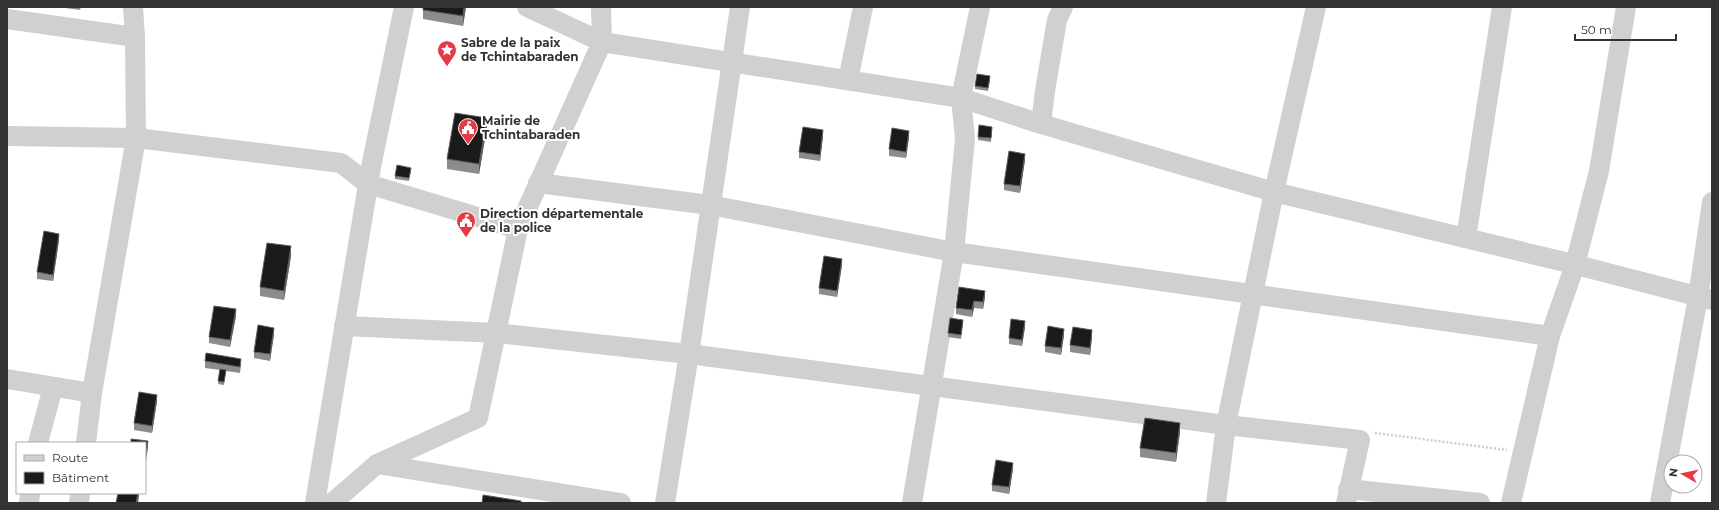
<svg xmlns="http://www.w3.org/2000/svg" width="1719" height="510" font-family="Montserrat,sans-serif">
<rect width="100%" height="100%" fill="#fff"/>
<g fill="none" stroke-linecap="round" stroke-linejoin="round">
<!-- path -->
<path stroke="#cdcdcd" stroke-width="2.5" stroke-dasharray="2 2" stroke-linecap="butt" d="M1375,433L1507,450"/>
<!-- minor -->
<g stroke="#d0d0d0" stroke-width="20">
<path d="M527,7L602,42L961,98L1041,124L1274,192L1569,263L1712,300"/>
<path d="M7,19L135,37"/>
<path d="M848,80L863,7"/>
<path d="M1041,124L1045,91L1057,20L1063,7"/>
<path d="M7,136L136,138L341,163L368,184L518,229"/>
<path d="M538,183L710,205L954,252L1550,336"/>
<path d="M1466,238L1502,7"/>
<path d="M344,326L496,333L689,354L1226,425L1360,440L1346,503"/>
<path d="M7,379L92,393"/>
<path d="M38,443L53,387"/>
<path d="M86,443L92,393L136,138L135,37L133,7"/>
<path d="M377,464L621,503"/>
<path d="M1348,489L1480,503"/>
<path d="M29,503L30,493"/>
<path d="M79,503L80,493"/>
<path d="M315,503L371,167L404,7"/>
<path d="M332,503L377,464L478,418L518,229L602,42L601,7"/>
<path d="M665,503L689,354L740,7"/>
<path d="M912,503L954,252L965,139L961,98L980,7"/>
<path d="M1216,503L1226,425L1274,192L1316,7"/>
<path d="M1511,503L1550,336L1575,265L1599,171L1626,7"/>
<path d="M1660,503L1698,297L1712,202"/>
</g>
</g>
<!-- wall -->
<g fill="#8c8c8c">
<path d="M65,7H81L80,10L65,8Z"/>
<path d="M423,7H466L463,26L423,19Z"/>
<path d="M990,80L988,91L975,89V86Z"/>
<path d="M487,127L479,174L447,169V159Z"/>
<path d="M992,130L991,142L978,140V137Z"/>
<path d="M823,136L820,161L799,158V152Z"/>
<path d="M909,137L906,158L889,156V149Z"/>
<path d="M1025,160L1020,193L1004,190V184Z"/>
<path d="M411,171L409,181L395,179V176Z"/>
<path d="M59,240L53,281L37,279V272Z"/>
<path d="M291,256L284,300L260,296V287Z"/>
<path d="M842,265L837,297L819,294V288Z"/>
<path d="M985,297L983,309L974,308L972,317L956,314V308Z"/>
<path d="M236,316L230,347L209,343V337Z"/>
<path d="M963,324L961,339L948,337V333Z"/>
<path d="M1025,327L1022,346L1009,344V338Z"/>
<path d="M274,334L270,361L254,358V352Z"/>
<path d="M1064,335L1061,355L1045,352V346Z"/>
<path d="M1092,337L1090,355L1070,352V345Z"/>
<path d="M205,361L241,365L240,373L226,371L224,385L218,384L220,370L205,368Z"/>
<path d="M157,401L152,433L134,430V423Z"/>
<path d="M1180,432L1176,462L1140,457V448Z"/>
<path d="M1013,469L1009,494L992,491V485Z"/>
</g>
<!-- shaded-wall -->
<g fill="#5f5f5f">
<path d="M464,7H466L463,26V16Z"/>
<path d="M487,118V127L479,174V164Z"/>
<path d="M823,130V136L820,161V155Z"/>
<path d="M909,131V137L906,158V152Z"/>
<path d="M1025,154V160L1020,193V186Z"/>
<path d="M59,234V240L53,281V275Z"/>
<path d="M291,246V256L284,300V291Z"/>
<path d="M842,259V265L837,297V291Z"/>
<path d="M985,291V297L983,309V302Z"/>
<path d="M974,301V308L972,317V310Z"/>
<path d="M236,309V316L230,347V340Z"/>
<path d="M1025,321V327L1022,346V340Z"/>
<path d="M274,328V334L270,361V354Z"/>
<path d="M1064,329V335L1061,355V348Z"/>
<path d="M1092,330V337L1090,355V348Z"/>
<path d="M157,395V401L152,433V426Z"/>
<path d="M1180,423V432L1176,462V453Z"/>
<path d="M148,441V448L145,466V459Z"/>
<path d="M1013,463V469L1009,494V487Z"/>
<path d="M138,493H139V496L138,503H136Z"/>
</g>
<!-- building -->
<g fill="#1a1a1a" stroke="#5f5f5f">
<path d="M423,7H464L463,16L423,10Z"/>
<path d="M977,74L990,76L988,88L975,86Z"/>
<path d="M455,113L487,118L479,164L447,159Z"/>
<path d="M979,125L992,127L991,138L978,137Z"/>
<path d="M803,127L823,130L820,155L799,152Z"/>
<path d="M892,128L909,131L906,152L889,149Z"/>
<path d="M1009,151L1025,154L1020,186L1004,184Z"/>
<path d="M397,165L411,168L409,178L395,176Z"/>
<path d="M44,231L59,234L53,275L37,272Z"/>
<path d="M267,243L291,246L284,291L260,287Z"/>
<path d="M824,256L842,259L837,291L819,288Z"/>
<path d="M959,287L985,291L983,302L974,301L972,310L956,308Z"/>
<path d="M214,306L236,309L230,340L209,337Z"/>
<path d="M950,318L963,320L961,335L948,333Z"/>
<path d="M1011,319L1025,321L1022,340L1009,338Z"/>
<path d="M258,325L274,328L270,354L254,352Z"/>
<path d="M1048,326L1064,329L1061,348L1045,346Z"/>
<path d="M1073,327L1092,330L1090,348L1070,345Z"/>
<path d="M206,353L241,359L240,367L205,361Z"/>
<path d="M220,369L226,370L224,382L218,381Z"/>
<path d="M139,392L157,395L152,426L134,423Z"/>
<path d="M1145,418L1180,423L1176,453L1140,448Z"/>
<path d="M131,439L148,441L145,459V443H131Z"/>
<path d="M996,460L1013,463L1009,487L992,485Z"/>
<path d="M118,493H138L136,503H116Z"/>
<path d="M483,495L521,501V503H482Z"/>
</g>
<!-- icons -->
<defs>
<g id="sight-pin" transform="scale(1)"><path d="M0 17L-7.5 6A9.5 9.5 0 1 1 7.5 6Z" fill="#e63946" stroke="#fff"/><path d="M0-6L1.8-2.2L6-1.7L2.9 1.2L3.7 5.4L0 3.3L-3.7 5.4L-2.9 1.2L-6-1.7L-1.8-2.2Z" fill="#fff"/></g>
<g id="civic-pin" transform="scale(1)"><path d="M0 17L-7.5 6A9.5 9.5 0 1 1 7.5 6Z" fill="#e63946" stroke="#fff"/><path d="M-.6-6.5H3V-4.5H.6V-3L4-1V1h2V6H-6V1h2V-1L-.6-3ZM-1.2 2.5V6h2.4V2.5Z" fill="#fff"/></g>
</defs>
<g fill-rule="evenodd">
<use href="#sight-pin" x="447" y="50"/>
<use href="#civic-pin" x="468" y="128"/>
<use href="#civic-pin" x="466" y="221"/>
</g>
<g text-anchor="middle" stroke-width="4" stroke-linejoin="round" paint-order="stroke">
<!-- poi labels -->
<g font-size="12" font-weight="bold" fill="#333" stroke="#fff" text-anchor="start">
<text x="461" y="47">Sabre de la paix<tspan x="461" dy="14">de Tchintabaraden</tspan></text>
<text x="482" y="125">Mairie de<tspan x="482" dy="14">Tchintabaraden</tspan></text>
<text x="480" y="218">Direction départementale<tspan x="480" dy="14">de la police</tspan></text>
</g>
</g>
<!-- border -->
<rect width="1719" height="510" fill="none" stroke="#333333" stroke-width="16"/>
<!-- legend -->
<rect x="16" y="442" width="130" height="52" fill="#ffffff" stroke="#adadad"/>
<rect x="24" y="455" width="20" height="6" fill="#d0d0d0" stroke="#adadad"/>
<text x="52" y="462" font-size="12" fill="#333333">Route</text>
<rect x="24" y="472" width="20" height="12" fill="#1a1a1a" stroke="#adadad"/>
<text x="52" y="482" font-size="12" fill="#333333">Bâtiment</text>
<!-- north arrow -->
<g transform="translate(1683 474) rotate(279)"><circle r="19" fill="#ffffff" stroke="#adadad"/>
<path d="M0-3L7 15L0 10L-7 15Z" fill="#e63946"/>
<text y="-6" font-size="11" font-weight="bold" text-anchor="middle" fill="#333333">N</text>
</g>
<!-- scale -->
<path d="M1575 34v6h101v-6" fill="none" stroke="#333333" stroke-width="2"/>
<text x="1581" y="34" font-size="12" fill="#333333" stroke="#ffffff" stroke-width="3" paint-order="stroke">50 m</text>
</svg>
